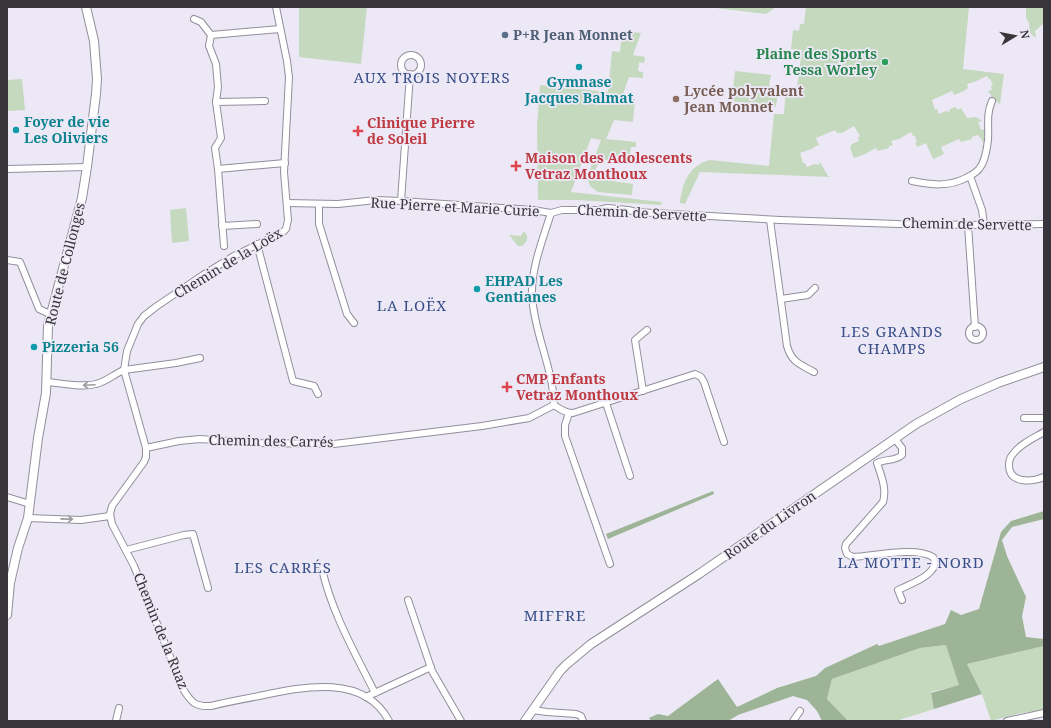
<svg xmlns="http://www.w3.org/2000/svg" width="1051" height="728" font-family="'Noto Serif',serif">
<rect width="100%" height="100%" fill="#ede8f6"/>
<!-- green -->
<g fill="#c4d9be">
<path d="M299,7H367L361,64L299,57Z"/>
<path d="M708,7H776L766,14Z"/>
<path d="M806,7H969L963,69L1004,74L1000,104L995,101L988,91L992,90L991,86L993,85L990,79H989L987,76L974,82L967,84L968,88L964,91L954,95L952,91L932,100L935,110L937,109L939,114L946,111L949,112L950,109L956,107L957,110L961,108L967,118L976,117L982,121L978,122L981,130L985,129L983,149L982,146L984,145L981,138H980L978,135L972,137V139L961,142L959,139L941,147L944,154L934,159H933L926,143L917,147L915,143L917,142L915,136H913L911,132L899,139L891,141L893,145L889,146V148L878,151L876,148L865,154L854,158L850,148L852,144L859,141L858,137L860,136L854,126L842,133H837L835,130L816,138L819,145L814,147V148L800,153L803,163H805L807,167L814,164L819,165L820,162L828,176L831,177L700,172L685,204L680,203C682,184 689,165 710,160L769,166L774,114H784L786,88H797L802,50L791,49L793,30L799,31L800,24H804Z"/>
<path d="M1026,7H1044V23L1035,31L1036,38L1030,33L1029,23L1026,18Z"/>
<path d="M622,31L641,33L633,55L645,57L644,63L639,62L638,71L643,72V78L629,77L622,97L635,99L633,122L614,120L606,139L636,142V147H631L630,155L635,156L634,163L600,159L592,178L633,184L632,195L598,192L590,186L587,178L601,140L591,138L571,192L662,202L661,205L576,200H538L537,126L540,85L608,92L612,51L620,52Z"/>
<path d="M735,71L771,75L769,86L779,87L776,107L732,101Z"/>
<path d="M22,79L25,110L7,111V80Z"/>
<path d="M186,208L189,241L172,243L170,210Z"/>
<path d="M524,231L527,236V241L522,246H518L509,235L521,236Z"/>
<path d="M947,645L960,685L931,692L934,709L896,721H848L827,699L832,679L920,648Z"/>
<path d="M1044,646V710L1021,713L991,721L982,694L967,664Z"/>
</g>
<!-- forest -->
<g fill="#9db497">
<path d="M713,491L714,494L608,539L606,534Z"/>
<path d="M1044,511V519L1012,527L1002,540L1007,556L1026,597L1022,616L1026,637L1044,639V646L967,664L982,694L934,709L931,693L959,685L946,645L920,648L832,679L827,699L848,721H822L817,711L807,700L793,696L738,715L728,721H651L649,718L658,714L668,716L718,679L737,707L777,688L816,676L825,668L877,644L879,646L945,624L951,610L961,615L979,609L1001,532L1011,521Z"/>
</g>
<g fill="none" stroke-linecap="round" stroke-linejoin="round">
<!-- minor casing -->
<g stroke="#928e9a" stroke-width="8">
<g id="minor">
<path d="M194,19L201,22L211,35L209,46L216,64L218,87L216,102L221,138L215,148L218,169"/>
<path d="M211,35L280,29"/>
<circle cx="411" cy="65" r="10"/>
<path d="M216,102L265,101"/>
<path d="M7,169L87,167"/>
<path d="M970,176L982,210L984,225"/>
<path d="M912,181C932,185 948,187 966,178C971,175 976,173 979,169C985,162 987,149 988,140C989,126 986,114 992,101"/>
<path d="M401,201L410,74"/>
<path d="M287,203L338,204L376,200L401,201L533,210L551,213L562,210H599L607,208L628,210L636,212L780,220L898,224L984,225L1044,224"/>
<path d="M319,204V224L347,314L354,323"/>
<path d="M551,213C543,239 531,268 532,296C534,333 553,367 554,405"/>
<path d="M770,220L787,346C792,363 800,364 814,372"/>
<path d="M968,225L975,327"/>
<path d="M222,226L257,224"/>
<path d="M257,244L293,381L314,386L318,394"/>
<path d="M224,246L218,169L285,163"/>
<path d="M7,260L20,262L39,309L50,314"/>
<path d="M781,299L808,295L815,288"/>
<circle cx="976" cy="333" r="7"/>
<path d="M46,382C62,383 81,388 96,384C106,382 114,374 124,370L176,363L200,358"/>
<path d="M643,391L635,340L647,330"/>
<path d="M606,403L630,476"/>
<path d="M554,405C560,409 565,413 573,413L695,374L701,377L704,382L724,442"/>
<path d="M569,413L565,425V436L610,564"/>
<path d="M1024,418H1044"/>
<path d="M1044,432C1034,438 1020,444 1013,454C1010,457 1009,461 1009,465C1009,484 1032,482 1044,477"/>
<path d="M895,439L902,448V455C896,461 885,459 877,463C881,475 887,489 883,502L846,544L845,548L847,554L853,557C874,556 916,546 933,557C943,573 908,585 898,590L902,600"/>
<path d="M146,448L124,370L127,351L138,324L144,316L157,306L203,275L234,256L283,232L286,229L288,220L284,172L289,77L287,61L276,7"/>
<path d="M7,497L30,504"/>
<path d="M28,518L81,520L110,516"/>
<path d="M126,550L184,535L193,534L208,588"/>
<path d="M322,569C332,613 355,653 375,693"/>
<path d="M408,600L432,671L461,721"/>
<path d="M366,697L431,667"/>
<path d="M532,710L547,712L576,714L581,716L583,721"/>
<path d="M116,721L119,708"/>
<path d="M389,721C364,673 302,687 259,696C243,699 227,702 211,706C195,707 191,702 183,689L134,566L112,524L110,514L112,506L144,462L146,457V448L179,441L200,439L256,443L334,444L482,426L529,418L554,405"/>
<path d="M793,721L800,711"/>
<path d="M1007,721L1044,713"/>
</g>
</g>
<!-- tertiary casing -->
<g stroke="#928e9a" stroke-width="10">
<g id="tertiary">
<path d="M7,615L10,583L18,548L28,518L38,438L46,393L48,325L82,198L87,167L96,94L97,79L94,41L86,7"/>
<path d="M525,721L560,671L567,664L591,644L699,574L916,424L961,399L998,383L1044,367"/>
</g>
</g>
<!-- minor -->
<use href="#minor" stroke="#fff" stroke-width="6"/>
<!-- tertiary -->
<use href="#tertiary" stroke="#fff" stroke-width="8"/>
</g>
<!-- one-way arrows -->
<defs><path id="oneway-shaft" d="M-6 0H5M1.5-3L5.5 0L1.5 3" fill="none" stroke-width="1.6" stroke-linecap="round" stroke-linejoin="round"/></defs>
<g stroke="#9b9a9c">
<use href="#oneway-shaft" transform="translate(89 385) rotate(177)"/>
<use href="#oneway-shaft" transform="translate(67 519) rotate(1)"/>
</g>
<!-- markers -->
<circle fill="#5c6f8a" stroke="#ede8f6" stroke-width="1.5" cx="505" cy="35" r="4"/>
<circle fill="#2e9e5b" stroke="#ede8f6" stroke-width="1.5" cx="885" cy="62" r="4"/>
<g fill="#0f9aa8" stroke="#ede8f6" stroke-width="1.5">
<circle cx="579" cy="67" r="4"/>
<circle cx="16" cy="130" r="4"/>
<circle cx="477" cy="289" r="4"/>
<circle cx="34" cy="347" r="4"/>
</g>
<circle fill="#8d6e63" stroke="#ede8f6" stroke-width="1.5" cx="676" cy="99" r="4"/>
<g fill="#e0444e" stroke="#ede8f6" stroke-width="1.5">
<path d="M356 125h4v4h4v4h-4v4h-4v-4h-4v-4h4z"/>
<path d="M514 160h4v4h4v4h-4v4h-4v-4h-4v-4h4z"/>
<path d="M505 381h4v4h4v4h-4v4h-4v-4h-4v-4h4z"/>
</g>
<g text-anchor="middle" stroke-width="3.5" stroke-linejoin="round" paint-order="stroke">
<!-- service labels -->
<g font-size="14" font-weight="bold" fill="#4e5e75" stroke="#ede8f6" text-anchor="start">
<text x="513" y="40">P+R Jean Monnet</text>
</g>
<!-- leisure labels -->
<g font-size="14" font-weight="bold" fill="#27864d" stroke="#ede8f6" text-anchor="end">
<text x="877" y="59">Plaine des Sports<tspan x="877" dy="16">Tessa Worley</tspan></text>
</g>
<!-- culture labels -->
<g font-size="14" font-weight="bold" fill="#0d838f" stroke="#ede8f6" text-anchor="start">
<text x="579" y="87" text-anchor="middle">Gymnase<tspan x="579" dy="16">Jacques Balmat</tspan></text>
<text x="24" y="127">Foyer de vie<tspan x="24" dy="16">Les Oliviers</tspan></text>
<text x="485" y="286">EHPAD Les<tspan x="485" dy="16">Gentianes</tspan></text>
<text x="42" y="352">Pizzeria 56</text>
</g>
<!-- education labels -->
<g font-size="14" font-weight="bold" fill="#785e54" stroke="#ede8f6" text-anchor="start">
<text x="684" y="96">Lycée polyvalent<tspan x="684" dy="16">Jean Monnet</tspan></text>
</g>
<!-- health labels -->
<g font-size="14" font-weight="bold" fill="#be3a42" stroke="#ede8f6" text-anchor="start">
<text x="367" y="128">Clinique Pierre<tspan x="367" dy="16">de Soleil</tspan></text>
<text x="525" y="163">Maison des Adolescents<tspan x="525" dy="16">Vetraz Monthoux</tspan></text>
<text x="516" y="384">CMP Enfants<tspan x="516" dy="16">Vetraz Monthoux</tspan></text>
</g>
<!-- street labels -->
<g font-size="14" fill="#37353a" stroke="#ede8f6">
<text transform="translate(455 207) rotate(3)" y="5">Rue Pierre et Marie Curie</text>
<text transform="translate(642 213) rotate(3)" y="5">Chemin de Servette</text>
<text transform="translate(967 224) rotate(1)" y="5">Chemin de Servette</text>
<text transform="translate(228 263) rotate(-31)" y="5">Chemin de la Loëx</text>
<text transform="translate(65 264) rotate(-76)" y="5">Route de Collonges</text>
<text transform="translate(271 441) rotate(1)" y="5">Chemin des Carrés</text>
<text transform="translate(770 525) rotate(-35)" y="5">Route du Livron</text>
<text transform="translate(161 631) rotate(68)" y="5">Chemin de la Ruaz</text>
</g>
<!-- neighbourhood labels -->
<g font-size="15" letter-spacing="1" fill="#384f89" stroke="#ede8f6">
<text x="432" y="83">AUX TROIS NOYERS</text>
<text x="412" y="311">LA LOËX</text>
<text x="892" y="337">LES GRANDS<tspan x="892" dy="17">CHAMPS</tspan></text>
<text x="911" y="568">LA MOTTE - NORD</text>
<text x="283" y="573">LES CARRÉS</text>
<text x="555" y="621">MIFFRE</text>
</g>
</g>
<!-- border -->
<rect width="1051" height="728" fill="none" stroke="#37353a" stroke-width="16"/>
<!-- north arrow -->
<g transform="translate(1015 36) rotate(80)" stroke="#ede8f6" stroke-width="3" paint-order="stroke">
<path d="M0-3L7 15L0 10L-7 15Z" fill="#37353a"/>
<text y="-6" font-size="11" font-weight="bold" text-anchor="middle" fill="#37353a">N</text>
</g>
</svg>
